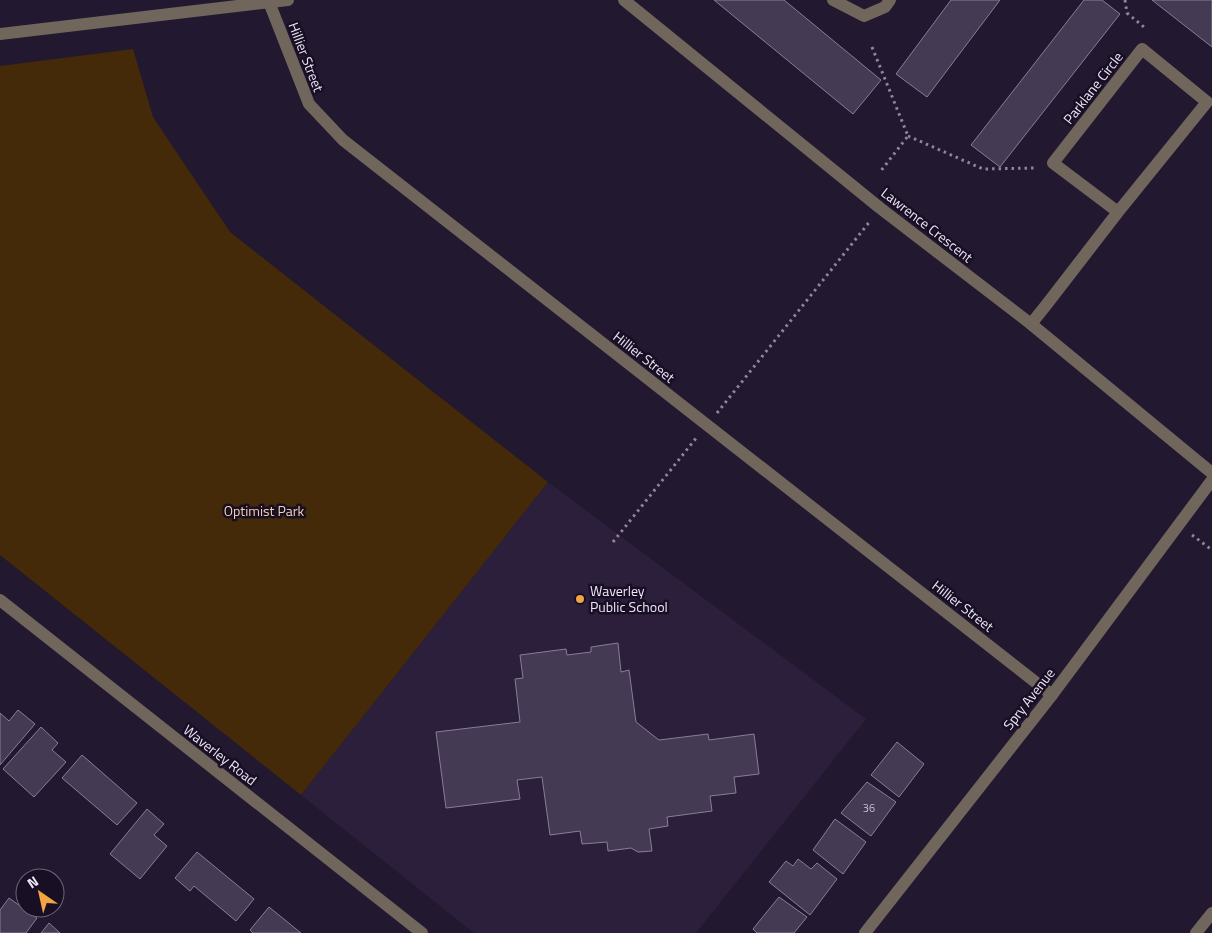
<svg xmlns="http://www.w3.org/2000/svg" width="1212" height="933" font-family="'Titillium Web',sans-serif">
<rect width="100%" height="100%" fill="#22182f"/>
<!-- built -->
<path fill="#2c1f3c" d="M548,482L866,719L696,933H474L301,795Z"/>
<!-- green -->
<path fill="#442a08" d="M133,49L153,117L230,232L548,482L301,795L0,555V66Z"/>
<!-- building -->
<g fill="#443a54" stroke="#897d9a">
<path d="M714,0H784L881,80L853,114Z"/>
<path d="M951,0H1000L927,97L896,74Z"/>
<path d="M1084,0H1102L1120,14L1000,167L971,145Z"/>
<path d="M1152,0H1212V47Z"/>
<path d="M618,643L621,672L629,670L636,722L659,740L708,734L709,740L754,734L759,774L734,777L736,793L710,796L712,811L667,817L668,826L649,829L652,851L638,852L631,848L608,851L607,842L582,844L580,831L550,835L542,777L517,780L520,799L446,808L436,732L520,722L515,679L523,678L520,655L566,649L567,655L591,652V647Z"/>
<path d="M18,710L35,724L0,765V713L9,721Z"/>
<path d="M41,727L58,743L52,750L66,762L34,797L3,769Z"/>
<path d="M897,742L924,764L899,797L871,775Z"/>
<path d="M82,755L137,803L117,825L62,778Z"/>
<path d="M867,782L896,802L871,836L841,813Z"/>
<path d="M147,809L164,824L154,835L167,846L140,879L110,854Z"/>
<path d="M835,819L866,842L843,874L813,850Z"/>
<path d="M197,852L254,899L236,921L194,886L190,891L175,878Z"/>
<path d="M798,859L811,869L817,863L837,879L810,915L769,882L786,861L793,866Z"/>
<path d="M779,897L807,917L794,933H757L753,929Z"/>
<path d="M9,898L37,918L26,933H0V910Z"/>
<path d="M269,907L301,933H253L250,930Z"/>
<path d="M49,923L60,933H41Z"/>
</g>
<g fill="none" stroke-linecap="round" stroke-linejoin="round">
<!-- path -->
<g stroke="#8e869a" stroke-width="3" stroke-dasharray="2.5 4" stroke-linecap="butt">
<path d="M1125,0L1127,13L1144,27"/>
<path d="M872,47L908,136L880,172"/>
<path d="M908,136L983,169L1034,168"/>
<path d="M717,413L871,220"/>
<path d="M1192,535L1212,550"/>
<path d="M613,542L697,437"/>
</g>
<!-- street -->
<g stroke="#70665c" stroke-width="12">
<path d="M624,0L880,208L1031,324L1212,473"/>
<path d="M833,0L864,16L885,7L890,0"/>
<path d="M269,2L309,104L343,140L1052,695"/>
<path d="M0,34L288,0"/>
<path d="M1031,324L1047,304L1118,212L1207,102L1142,49L1053,163L1118,212"/>
<path d="M0,600L422,933"/>
<path d="M865,933L1052,695L1212,480"/>
<path d="M1196,933L1212,913"/>
</g>
</g>
<!-- markers -->
<circle fill="#f2a542" stroke="#190f25" stroke-width="2" cx="580" cy="599" r="5"/>
<g text-anchor="middle" stroke-width="5" stroke-linejoin="round" paint-order="stroke">
<!-- number labels -->
<g font-size="11" fill="#c2bbce">
<text x="869" y="812">36</text>
</g>
<!-- street labels -->
<g font-size="14" fill="#ece6f6" stroke="#190f25">
<text transform="translate(306 57) rotate(69)" y="5">Hillier Street</text>
<text transform="translate(1093 88) rotate(-52)" y="5">Parklane Circle</text>
<text transform="translate(927 225) rotate(38)" y="5">Lawrence Crescent</text>
<text transform="translate(644 357) rotate(38)" y="5">Hillier Street</text>
<text transform="translate(963 606) rotate(38)" y="5">Hillier Street</text>
<text transform="translate(1029 699) rotate(-52)" y="5">Spry Avenue</text>
<text transform="translate(220 755) rotate(38)" y="5">Waverley Road</text>
</g>
<!-- park labels -->
<g font-size="14" fill="#f3d1ae" stroke="#190f25">
<text x="264" y="516">Optimist Park</text>
</g>
<!-- poi labels -->
<g font-size="14" fill="#ece6f6" stroke="#190f25" text-anchor="start">
<text x="590" y="596">Waverley<tspan x="590" dy="16">Public School</tspan></text>
</g>
</g>
<!-- north arrow -->
<g transform="translate(40 893) rotate(326)"><circle r="24" fill="#190f25" stroke="#6d6579"/>
<path d="M0-4L9 19L0 12L-9 19Z" fill="#f2a542"/>
<text y="-8" font-size="14" font-weight="bold" text-anchor="middle" fill="#ece6f6">N</text>
</g>
</svg>
